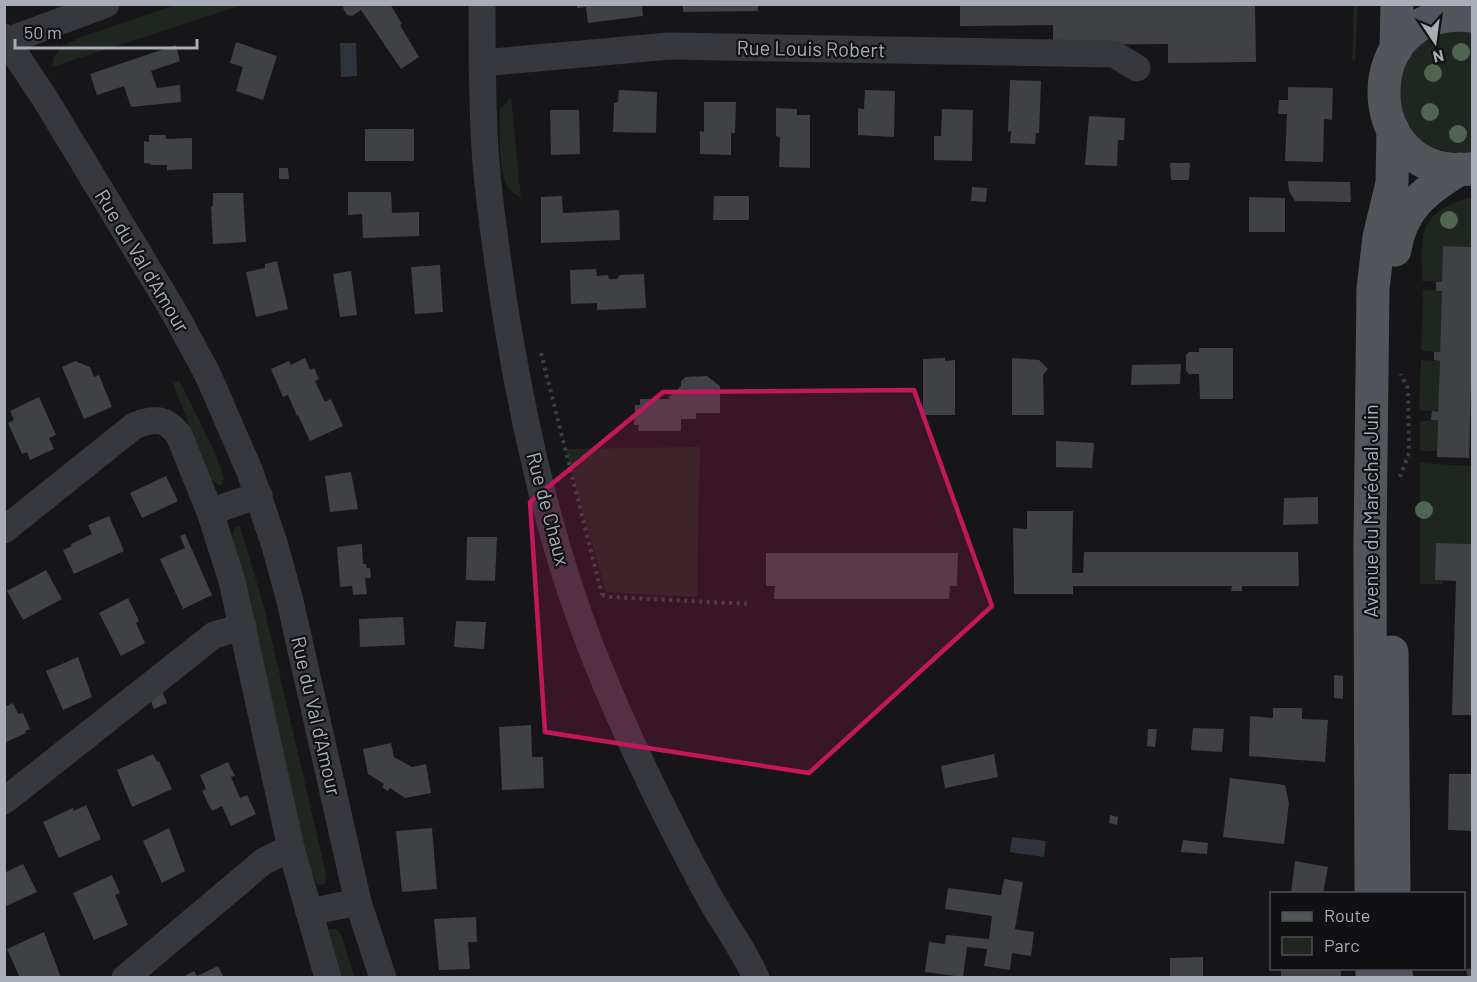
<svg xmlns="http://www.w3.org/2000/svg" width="1477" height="982" font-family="Barlow,sans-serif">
<rect width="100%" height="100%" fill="#161618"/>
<!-- green -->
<g fill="#1e261f">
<path d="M178,4L242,5L52,67L53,58L62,46L84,36Z"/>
<path d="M1354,5H1358L1355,61L1352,59Z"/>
<path d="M1462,27L1472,29V155L1427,148L1404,124L1398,75L1422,40Z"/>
<path d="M511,97L521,198C517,196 513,193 510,190C497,174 500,129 500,109Z"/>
<path d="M1472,197V247L1444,246L1442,282L1422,281C1422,266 1420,247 1424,232C1429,212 1454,201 1472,197Z"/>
<path d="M1423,290L1442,291L1440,352L1421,351Z"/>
<path d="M1421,360L1440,361L1438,412L1419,410Z"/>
<path d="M179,380L215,453L224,477L222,485H218L211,480L173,384Z"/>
<path d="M1438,420L1437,451H1420V421Z"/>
<path d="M700,447L697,597L606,592L575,486L566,449Z"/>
<path d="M1420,463L1472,466V544L1436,543V580L1443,581V584H1420Z"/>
<path d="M238,526L241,529L264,607L326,874L325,883L322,885L317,884L303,855L254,628L232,537L234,528Z"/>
<path d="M330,929H335L339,931L343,940L354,977H342L330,945L327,932Z"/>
</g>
<!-- water -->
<g fill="#2c353c">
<path d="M340,43H356L357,76L341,77Z"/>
<path d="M1012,837L1046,841L1044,857L1010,852Z"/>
</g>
<!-- building -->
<g fill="#404145">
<path d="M344,4H390L402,24L400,25L419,57L401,69L361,10L352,16L347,15L343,8Z"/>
<path d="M577,4H642L643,16L588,23L586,7L577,8Z"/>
<path d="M683,4H758V11L683,12Z"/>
<path d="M960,4H1255L1256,62L1168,63V44L1053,45V25L960,26Z"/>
<path d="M236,42L277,56L263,100L236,91L243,67L230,63Z"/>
<path d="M176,45L180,61L151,71L157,88L180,85L181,102L131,107L124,86L97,95L90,74Z"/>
<path d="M1010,80L1041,81L1039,133H1036L1035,144L1010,143L1011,131L1008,132Z"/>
<path d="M1288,87L1333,88L1332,120L1324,119L1323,162L1285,161L1287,114H1278L1279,100H1288Z"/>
<path d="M619,90L657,92L656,133L613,132L614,103L618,102Z"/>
<path d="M865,90L895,91L894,137L858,135V108L864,109Z"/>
<path d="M704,102H736L735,133H731V155L700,154V131L704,132Z"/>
<path d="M776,108L797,109V115H810V168L779,167L780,137L776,136Z"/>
<path d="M942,109L973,110L972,161L934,160V136H941Z"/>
<path d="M550,110H579L580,154L551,155Z"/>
<path d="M1089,116L1125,118L1124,140H1118L1117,166L1085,165Z"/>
<rect x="365" y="129" width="49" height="32"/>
<path d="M149,135H166V139L192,138V169L167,170V165H151V164L144,163V141L149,142Z"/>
<path d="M1170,163H1190L1189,180H1171Z"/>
<path d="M279,168H288L289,179H279Z"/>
<path d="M1288,181L1350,182L1351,202L1295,201L1289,191Z"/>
<path d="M972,187L987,188L986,202L971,201Z"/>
<path d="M348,192H391L392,213L419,212V236L363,238L362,214L348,215Z"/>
<path d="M213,193H243L246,242L213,244L211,207L213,206Z"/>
<path d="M562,196L563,213L619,210L620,240L541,243V197Z"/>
<path d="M714,196H749V220H713Z"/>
<path d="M1249,197L1285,198V232H1249Z"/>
<path d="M1443,246L1472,247V354L1469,458L1437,457L1438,420H1431L1432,411L1438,412L1440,361L1434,360V352H1440L1442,291H1436V282H1442Z"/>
<path d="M277,261L288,309L256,317L246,272L265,268V264Z"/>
<path d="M440,265L443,312L415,314L411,267Z"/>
<path d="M596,269L597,276L608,275L609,279H617L620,275L644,274L646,308L597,310V303L571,304L570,270Z"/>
<path d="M351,271L357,315L340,317L333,274Z"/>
<path d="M1199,348H1233V399H1200L1199,374H1189L1186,371V355L1189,352H1199Z"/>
<path d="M305,358L310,370L314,368L319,379L315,381L325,402L331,399L343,426L310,441L298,415L297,416L288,395L283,397L271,369L289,361L291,365Z"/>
<path d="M945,358V361L955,360V415H923V359Z"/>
<path d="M1012,358L1039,360L1048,369L1043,375L1044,415H1012Z"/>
<path d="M75,361L90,367L94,377L99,375L112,407L84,419L62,367Z"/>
<path d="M1181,364L1180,384L1131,385L1132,365Z"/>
<path d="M707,376L720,386V413H696V419H681V431H638L639,425H634L635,405H640V399H669V397L681,386V381L686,377Z"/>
<path d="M39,397L56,435L49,438L54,449L30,460L27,452L22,454L8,423L14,420L10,411Z"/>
<path d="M1056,441L1094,443L1092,468L1056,467Z"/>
<path d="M351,472L358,509L330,512L325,476Z"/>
<path d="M166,476L178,501L142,518L130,493Z"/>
<path d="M1318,497V524L1283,525L1284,498Z"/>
<path d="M1027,511H1073L1072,573H1083L1084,552H1298L1299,586H1242V591H1231L1232,586H1073V594H1014L1013,528L1027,529Z"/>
<path d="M109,516L124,551L74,574L63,550L72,546L71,544L92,534L88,525Z"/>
<path d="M185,534L212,595L183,609L160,559L185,548L180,536Z"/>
<path d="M467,537H497L495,581L466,580Z"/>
<path d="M1436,543L1472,544V715H1452L1456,581L1435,580Z"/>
<path d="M362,544L363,564H366L367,568H370L371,578H365L367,594L353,595L352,586L340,587L337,547Z"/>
<path d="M766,553H958L957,586H950L949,599H774L775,586H766Z"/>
<path d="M46,570L62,599L23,620L7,591Z"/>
<path d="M128,598L139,621L136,623L145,643L121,656L99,613Z"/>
<path d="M403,617L405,645L360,647L359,619Z"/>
<path d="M456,621L486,622L484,649L454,647Z"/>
<path d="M78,657L92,697L63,710L46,671Z"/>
<path d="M1334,675L1343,676V699L1334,698Z"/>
<path d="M162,691L167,703L154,709L149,697Z"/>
<path d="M13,703L18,714L23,713L30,729L25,731L26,733L4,743V707Z"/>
<path d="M1273,708H1302V719L1328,720L1325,762L1249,756L1250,716L1273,718Z"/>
<path d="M531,725L532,757H543L544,788L502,790L499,727Z"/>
<path d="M1193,728L1224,729L1222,752L1191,750Z"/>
<path d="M1148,729H1157L1155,747L1147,746Z"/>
<path d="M391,743L394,757L412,767L426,764L431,793L405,798L390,788L388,791L382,787L384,784L368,774L363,749Z"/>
<path d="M153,754L157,762L159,761L172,789L132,807L117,770Z"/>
<path d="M994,754L998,777L945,788L941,766Z"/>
<path d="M228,762L235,776L231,777L240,798L247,795L256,814L231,826L222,806L212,811L202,791L206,789L200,775Z"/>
<path d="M1449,774H1472V831L1448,830Z"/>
<path d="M1230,778L1285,785L1289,803L1284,844L1223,837Z"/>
<path d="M86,805L101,839L59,858L43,822L73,808L74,811Z"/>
<path d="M1110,815L1118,817L1117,825L1109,823Z"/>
<path d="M169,828L185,871L162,883L143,841Z"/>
<path d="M432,828L437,889L402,892L396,831Z"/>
<path d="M1183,840L1208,843L1207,854L1181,852Z"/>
<path d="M1295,861L1328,867L1323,894H1291Z"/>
<path d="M23,864L37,892L4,907V873Z"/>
<path d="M112,875L120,893L115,895L128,925L94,940L73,893Z"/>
<path d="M1004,879L1023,882L1015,929L1034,932L1031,956L1012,953L1010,970L984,966L987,949L967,947L963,977L925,972L929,942L945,944L946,935L989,939L992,916L945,909L948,888L1001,895Z"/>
<path d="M476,917L477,942H468L470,969L439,970L434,919Z"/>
<path d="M44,932L61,978H20L7,949Z"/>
<path d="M1203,957V978H1170V958Z"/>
<path d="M218,966L224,978H181L194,971L197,976Z"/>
<path d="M1472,968V978H1468L1466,969Z"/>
<rect x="1281" y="969" width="60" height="9"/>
</g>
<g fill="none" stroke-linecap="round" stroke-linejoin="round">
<!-- path -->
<g stroke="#3d3f44" stroke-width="4" stroke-dasharray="3 4.5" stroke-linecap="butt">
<path d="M541,353L602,595"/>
<path d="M1400,477L1409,453L1408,389L1401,374"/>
<path d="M602,595L611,597L751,604"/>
</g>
<!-- minor -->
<g stroke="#37383d" stroke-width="27">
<path d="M482,4C482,52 482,101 485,149C488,198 496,248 503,297C523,424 551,551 600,670C631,746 668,821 707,893C722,921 744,949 756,978"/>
<path d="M4,37L44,97L174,312L208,375L250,472L275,546L290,601L358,902L383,978"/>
<path d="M9,43L18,37L106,4"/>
<path d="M482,63L669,46L1114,54L1137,68"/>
<path d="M210,512L232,581L291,848L328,978"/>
<path d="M4,530L134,426C154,418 165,417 179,435L210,512L259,495"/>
<path d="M4,801L214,635L243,627"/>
<path d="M309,912L358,902"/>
<path d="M125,978L264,861L291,848"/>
</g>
<!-- major -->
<g stroke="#53555c" stroke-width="33">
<path d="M1396,49L1397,4"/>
<path d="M1470,169C1355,181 1355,2 1472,16"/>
<path d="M1395,250C1401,208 1426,190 1460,169"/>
<path d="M1392,652L1394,889"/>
<path d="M1371,894L1370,543L1373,289L1379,237L1392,183L1393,130"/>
<path d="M1372,968V978"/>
<path d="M1395,968L1397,978"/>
</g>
</g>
<!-- trees -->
<g fill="#506452">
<circle cx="1461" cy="52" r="9"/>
<circle cx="1433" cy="73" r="9"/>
<circle cx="1430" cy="112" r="9"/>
<circle cx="1458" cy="134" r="9"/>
<circle cx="1449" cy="220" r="9"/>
<circle cx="1424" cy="510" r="9"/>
</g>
<!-- marked area -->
<path fill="#c2185b" fill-opacity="0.2" stroke="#c2185b" stroke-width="4.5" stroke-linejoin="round" d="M914,390L992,606L809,773L545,732L530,502L663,392Z"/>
<g text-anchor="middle" stroke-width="4.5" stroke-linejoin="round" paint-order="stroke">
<!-- street labels -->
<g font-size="20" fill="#a8adb8" stroke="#111113">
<text transform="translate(811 49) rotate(1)" y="7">Rue Louis Robert</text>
<text transform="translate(142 261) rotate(59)" y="7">Rue du Val d'Amour</text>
<text transform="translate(548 509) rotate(75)" y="7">Rue de Chaux</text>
<text transform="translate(1371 511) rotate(-90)" y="7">Avenue du Maréchal Juin</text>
<text transform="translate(316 716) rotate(77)" y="7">Rue du Val d'Amour</text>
</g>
</g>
<!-- border -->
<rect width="1477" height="982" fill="none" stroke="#a8adb8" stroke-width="12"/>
<!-- legend -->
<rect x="1270" y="892" width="195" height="78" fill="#111113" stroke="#4d4f55" stroke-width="1.5"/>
<rect x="1282" y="912" width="30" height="9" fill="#53555c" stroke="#4d4f55" stroke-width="1.5"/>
<text x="1324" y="922" font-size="18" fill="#a8adb8">Route</text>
<rect x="1282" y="937" width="30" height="18" fill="#1e261f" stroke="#4d4f55" stroke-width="1.5"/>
<text x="1324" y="952" font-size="18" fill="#a8adb8">Parc</text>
<!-- north arrow -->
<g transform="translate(1435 42) rotate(167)" stroke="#111113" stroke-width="4.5" paint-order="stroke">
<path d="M0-4.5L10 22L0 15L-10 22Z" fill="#a8adb8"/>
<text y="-9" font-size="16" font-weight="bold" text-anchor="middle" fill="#a8adb8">N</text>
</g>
<!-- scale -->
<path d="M15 39v9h182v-9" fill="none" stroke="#a8adb8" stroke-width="3"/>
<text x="24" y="39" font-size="18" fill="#a8adb8" stroke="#111113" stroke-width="4.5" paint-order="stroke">50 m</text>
</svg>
